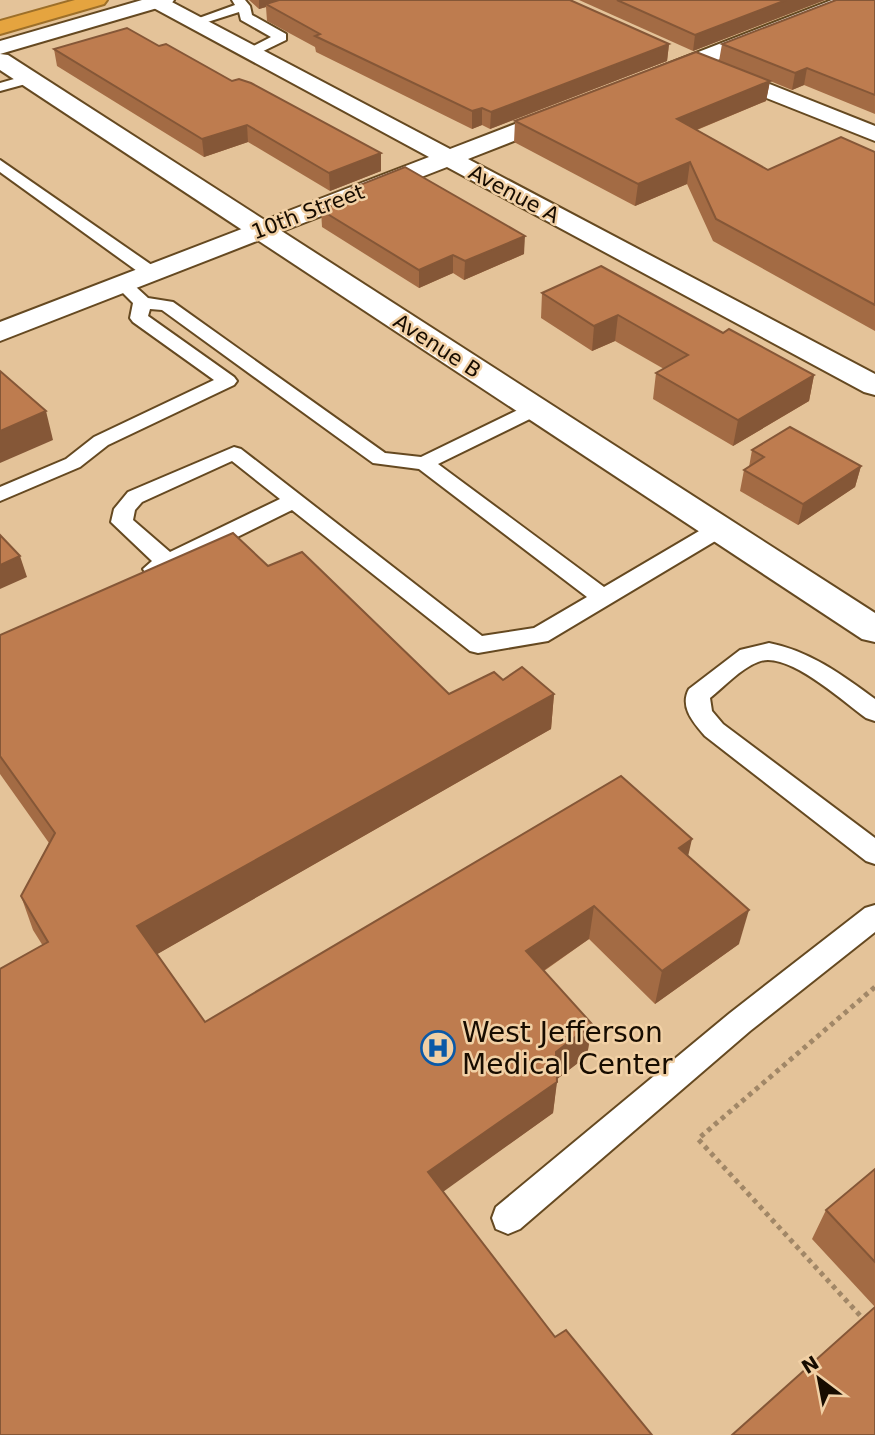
<svg xmlns="http://www.w3.org/2000/svg" width="875" height="1435" font-family="'DejaVu Sans',sans-serif">
<rect width="100%" height="100%" fill="#e4c399"/>
<g fill="none" stroke-linecap="round" stroke-linejoin="round">
<!-- service casing -->
<g stroke="#654921" stroke-width="4">
<g id="service">
<path d="M232,0H245L250,6L252,15L286,34V40L251,57L244,53L246,50L271,37L241,20L239,12L195,26L188,22L235,5Z"/>
<path d="M28,75L35,79L33,82L0,91V83Z"/>
<path d="M0,160L156,268L159,272L156,276H144L0,172Z"/>
<path d="M130,286L136,287L148,298L173,302L385,453L421,457L528,405H542L545,409L542,413L438,464L604,587L711,524H727L730,529L727,534L548,641L478,653L470,651L292,510L162,574L154,576L146,574L143,569L152,561L111,522L114,509L128,492L234,447L241,449L482,636L534,628L587,597L419,469L373,463L162,310L150,309L148,316L234,377L237,381L234,385L108,445L80,467L0,501V487L66,459L94,437L214,380L133,322L130,318L133,303L121,291ZM232,461L280,499L170,552L133,520L135,510L142,502Z"/>
<path d="M769,643C810,651 842,675 875,699V721L866,718C844,702 786,649 758,662C740,669 725,686 710,698L712,711L723,724L875,838V864L866,861L705,736C694,723 679,707 689,689L740,650Z"/>
<path d="M875,905V932L750,1031L520,1229L508,1234L496,1229L492,1218L496,1207L730,1013L865,908Z"/>
</g>
</g>
<!-- minor casing -->
<g stroke="#654921" stroke-width="4">
<g id="minor">
<path d="M148,0H168L450,149L554,109H570L574,114L570,119L468,159L875,374V395L864,392L447,167L0,341V322L429,157L150,6Z"/>
<path d="M832,0H860L857,4L668,80H652L649,75L652,70Z"/>
<path d="M719,64L875,126V141L711,76L708,71L711,66Z"/>
</g>
</g>
<!-- tertiary casing -->
<g stroke="#654921" stroke-width="4">
<path id="tertiary" d="M0,54L8,55L875,613V642L862,639L0,70Z"/>
</g>
<!-- secondary casing -->
<g stroke="#654921" stroke-width="4">
<path id="secondary" d="M142,0H174L171,4L0,54V41Z"/>
</g>
<!-- motorway casing -->
<g stroke="#9d6f29" stroke-width="4">
<path id="motorway" d="M75,0H107L104,4L0,34V21Z"/>
</g>
<!-- path -->
<path stroke="#a18767" stroke-width="5" stroke-dasharray="4.5 4.5" stroke-linecap="butt" d="M866,1322L698,1139L875,987"/>
<!-- service -->
<use href="#service" fill="#fff" fill-rule="evenodd"/>
<!-- minor -->
<use href="#minor" fill="#fff" fill-rule="evenodd"/>
<!-- tertiary -->
<use href="#tertiary" fill="#fff" fill-rule="evenodd"/>
<!-- secondary -->
<use href="#secondary" fill="#fff" fill-rule="evenodd"/>
<!-- motorway -->
<use href="#motorway" fill="#e5a43f" fill-rule="evenodd"/>
</g>
<!-- wall -->
<g fill="#a36b44">
<path d="M249,0H570L669,44L667,61L490,129L482,125L472,129L316,52L315,47L267,21L266,7L259,9Z"/>
<path d="M579,0H825L693,51Z"/>
<path d="M875,0V114L804,85L792,90L770,81L766,101L697,130L768,170L875,152V331L713,241L687,184L635,206L514,142L515,121L719,61L722,44Z"/>
<path d="M54,49L381,171L330,191L248,142L204,157L57,66Z"/>
<path d="M352,188L524,254L464,280L453,273L419,288L322,227L321,210L353,197Z"/>
<path d="M542,293L723,333L814,375L809,401L733,446L653,399L656,373L664,369L615,341L592,351L541,318Z"/>
<path d="M752,450L861,466L855,487L798,525L740,491L744,470L749,467Z"/>
<path d="M268,566L449,694L503,680L554,694L551,729L157,954L205,1022L688,857L739,944L655,1004L589,939L544,971L592,1024L587,1056L557,1079L553,1113L443,1191L555,1337L652,1435L43,946L33,930L21,896L49,843L0,774V635Z"/>
<path d="M875,1169V1435V1307L812,1239L826,1210Z"/>
</g>
<!-- shaded-wall -->
<g fill="#855737">
<path d="M259,0H290L266,4V7L259,9Z"/>
<path d="M786,0H825L693,51L695,35Z"/>
<path d="M669,44L667,61L490,129L491,112Z"/>
<path d="M807,68L804,85L792,90L795,73Z"/>
<path d="M770,81L766,101L674,139L677,119Z"/>
<path d="M482,108V125L472,129V111Z"/>
<path d="M247,125L248,142L204,157L202,139Z"/>
<path d="M381,153V171L330,191L329,173Z"/>
<path d="M690,162L687,184L635,206L638,184Z"/>
<path d="M525,236L524,254L464,280L465,261Z"/>
<path d="M453,255V273L419,288V270Z"/>
<path d="M618,315L615,341L592,351L594,326Z"/>
<path d="M814,375L809,401L733,446L738,420Z"/>
<path d="M46,411L53,440L0,463V431Z"/>
<path d="M861,466L855,487L798,525L803,504Z"/>
<path d="M20,556L27,577L0,589V565Z"/>
<path d="M554,694L551,729L147,960L137,926Z"/>
<path d="M692,839L684,874L679,848Z"/>
<path d="M594,906L589,939L524,984L526,951Z"/>
<path d="M749,910L739,944L655,1004L662,971Z"/>
<path d="M592,1024L587,1056L552,1083L556,1052Z"/>
<path d="M557,1082L553,1113L429,1202L428,1172Z"/>
</g>
<!-- building -->
<g fill="#be7c4f" stroke="#855737" stroke-width="2">
<path d="M279,0H570L669,44L491,112L482,108L472,111L315,36L320,34L266,4Z"/>
<path d="M617,0H786L695,35Z"/>
<path d="M836,0H875V95L807,68L795,73L722,44Z"/>
<path d="M127,28L159,46L166,44L232,81L239,79L251,83L381,153L329,173L247,125L202,139L54,49Z"/>
<path d="M696,52L770,81L677,119L768,170L841,137L875,152V305L716,219L690,162L638,184L515,121Z"/>
<path d="M405,167L525,236L465,261L453,255L419,270L321,210L362,193L352,188Z"/>
<path d="M601,266L723,333L729,329L814,375L738,420L656,373L688,355L618,315L594,326L542,293Z"/>
<path d="M0,371L46,411L0,431Z"/>
<path d="M790,427L861,466L803,504L744,470L764,457L752,450Z"/>
<path d="M233,533L268,566L302,552L449,694L494,672L503,680L522,667L554,694L137,926L205,1022L621,776L692,839L679,848L749,910L662,971L594,906L526,951L592,1024L556,1052L557,1082L428,1172L555,1337L566,1330L652,1435H0V969L48,942L21,896L55,833L0,756V635Z"/>
<path d="M0,535L20,556L0,565Z"/>
<path d="M875,1169V1262L826,1210Z"/>
<path d="M875,1307V1435H732Z"/>
</g>
<!-- icons -->
<defs>
<g id="hospital-ring" transform="scale(1.75)"><circle r="9.5" fill="#f1d0a5" stroke="#0a59a7" stroke-width="1.5"/><path d="M-5-5h3v3.5h4V-5h3V5h-3V1.5h-4V5h-3Z" fill="#0a59a7"/></g>
</defs>
<g fill-rule="evenodd">
<use href="#hospital-ring" x="438" y="1048"/>
</g>
<g text-anchor="middle" stroke-width="5" stroke-linejoin="round" paint-order="stroke">
<!-- far-street labels -->
<g font-size="21" fill="#170c00" stroke="#f1d0a5">
<text transform="translate(514 194) rotate(28)" y="7">Avenue A</text>
<text transform="translate(308 212) rotate(-21)" y="7">10th Street</text>
<text transform="translate(437 346) rotate(33)" y="7">Avenue B</text>
</g>
<!-- near-poi labels -->
<g font-size="28" fill="#170c00" stroke="#f1d0a5" text-anchor="start">
<text x="462" y="1042">West Jefferson<tspan x="462" dy="32">Medical Center</tspan></text>
</g>
</g>
<!-- north arrow -->
<g transform="translate(819 1379) rotate(328)" stroke="#f1d0a5" stroke-width="5" paint-order="stroke">
<path d="M0-5L12 26L0 18L-12 26Z" fill="#170c00"/>
<text y="-10" font-size="19" font-weight="bold" text-anchor="middle" fill="#170c00">N</text>
</g>
</svg>
